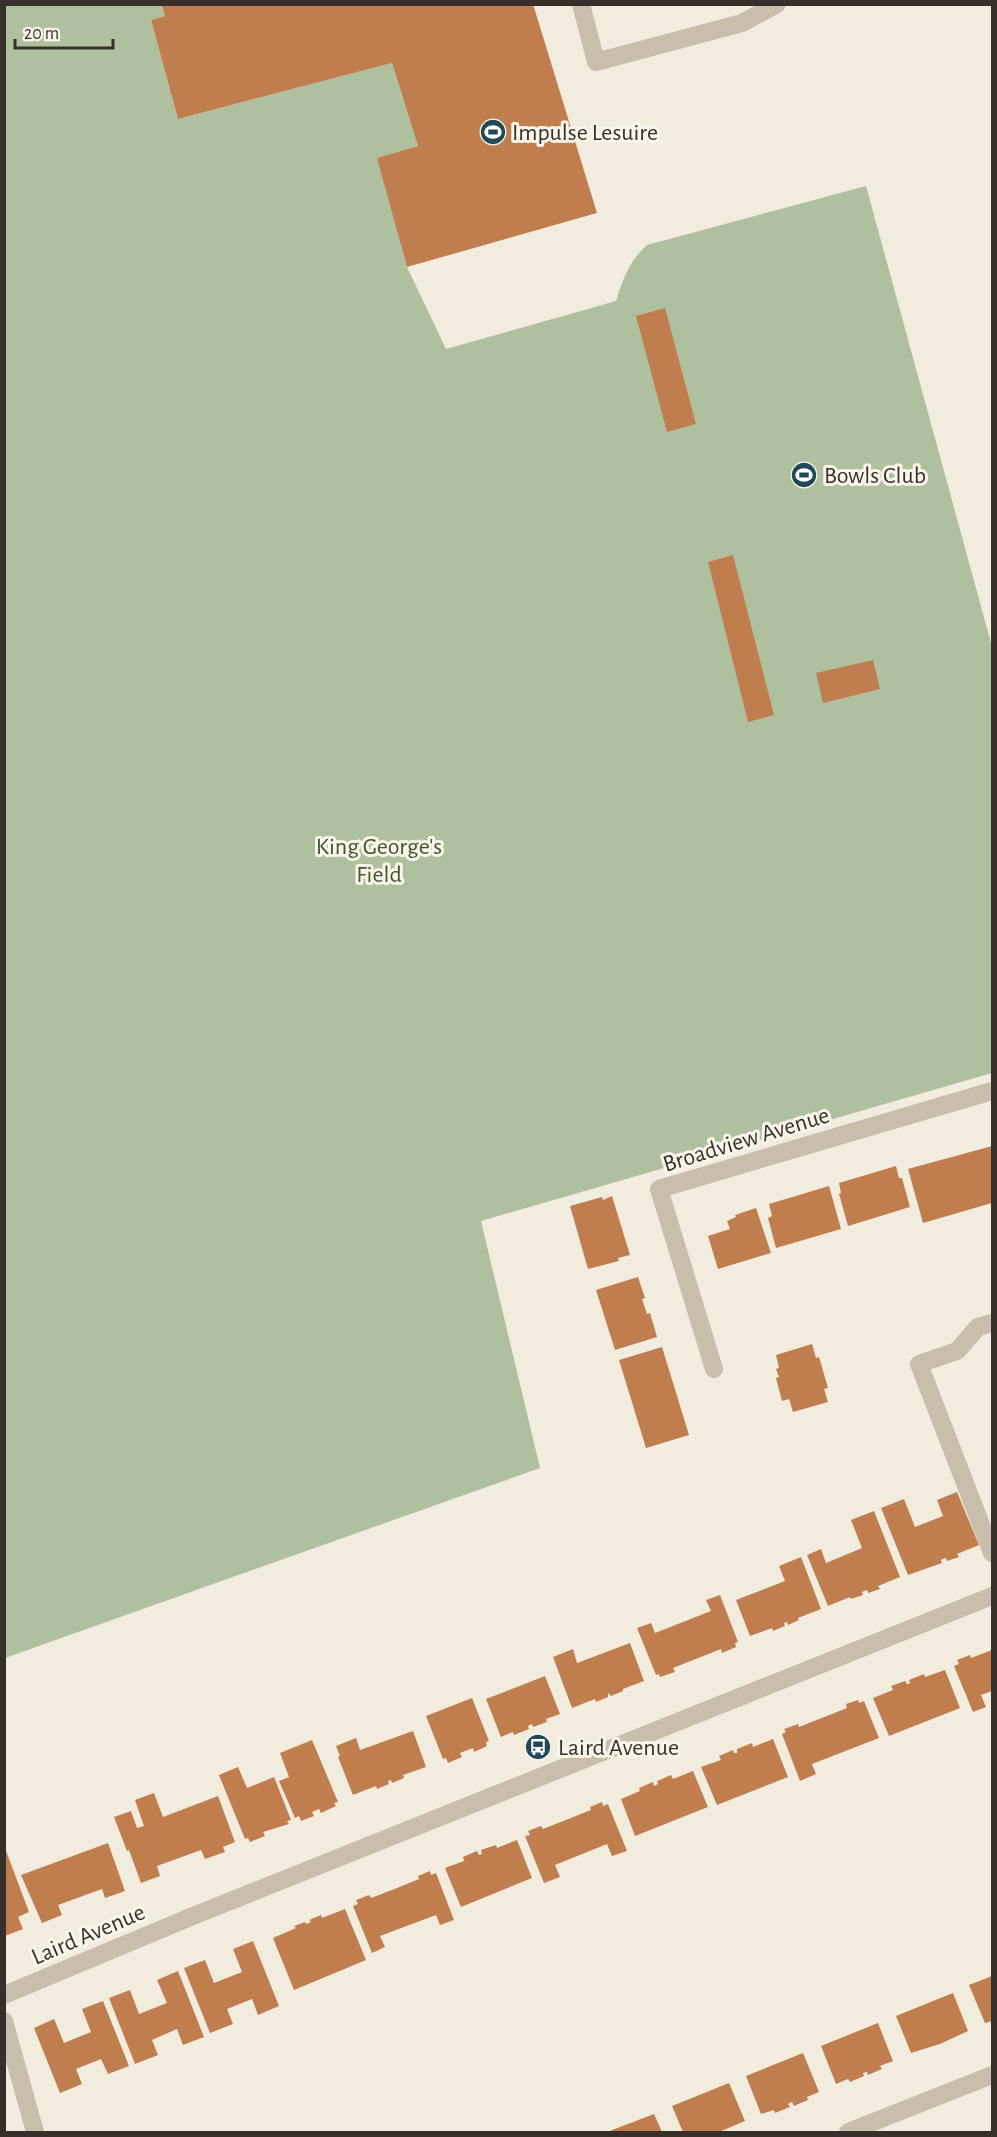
<svg xmlns="http://www.w3.org/2000/svg" width="997" height="2137" font-family="'Alegreya Sans',sans-serif">
<rect width="100%" height="100%" fill="#f1ecde"/>
<!-- green -->
<path fill="#afc09f" d="M4,5H161L165,16L151,20L178,119L392,63L418,146L378,158L407,267L446,349L616,301C623,279 629,261 647,245L866,186L991,643H992V1073L481,1221L540,1468L5,1658Z"/>
<!-- building -->
<g fill="#c07e4e">
<path d="M161,4H533L597,213L407,267L377,158L418,146L392,63L178,119L151,20L165,16Z"/>
<path d="M665,308L696,424L667,432L636,316Z"/>
<path d="M733,555L774,715L748,722L708,562Z"/>
<path d="M873,660L880,689L823,703L816,673Z"/>
<path d="M992,1146V1203L923,1223L908,1169Z"/>
<path d="M896,1166L899,1178H902L910,1207L848,1226L839,1194L841,1193L839,1183Z"/>
<path d="M829,1186L841,1229L776,1248L768,1218L772,1216L769,1204Z"/>
<path d="M612,1196L630,1255L618,1258L619,1261L588,1269L570,1206L602,1197L603,1200Z"/>
<path d="M756,1208L771,1253L718,1269L708,1236L730,1229L727,1221L736,1217L735,1215Z"/>
<path d="M638,1277L645,1298L642,1299L647,1314L650,1313L657,1337L615,1350L596,1290Z"/>
<path d="M812,1344L816,1358L819,1357L828,1388L824,1389L828,1402L793,1412L789,1399L782,1401L776,1378L779,1377L776,1369L779,1368L776,1355Z"/>
<path d="M662,1347L689,1435L646,1448L619,1360Z"/>
<path d="M957,1492L979,1545L957,1554L959,1557L947,1561L946,1558L943,1559L941,1560L942,1563L908,1575L881,1508L904,1499L915,1527L943,1516L937,1500Z"/>
<path d="M874,1511L900,1577L878,1586L880,1589L868,1593L867,1590L864,1591L862,1592L863,1595L851,1599L850,1597L828,1606L807,1555L821,1549L826,1563L862,1548L851,1520Z"/>
<path d="M801,1557L821,1609L798,1618L799,1620L788,1625L787,1622L784,1623L785,1626L773,1631L772,1628L750,1636L736,1600L785,1581L779,1566Z"/>
<path d="M720,1595L738,1642L735,1643L736,1647L722,1653L721,1649L673,1668L675,1672L660,1677L659,1674L656,1675L637,1628L651,1623L655,1633L711,1611L706,1600Z"/>
<path d="M630,1643L644,1681L623,1689V1691L611,1696L608,1693V1697L596,1702L595,1699L572,1708L553,1657L573,1649L577,1663Z"/>
<path d="M992,1650V1691L981,1695L986,1707L973,1712L954,1666L959,1664L957,1660L970,1655L971,1658Z"/>
<path d="M945,1670L960,1708L889,1736L873,1698L893,1690L891,1686L905,1681L907,1684H909L910,1683L909,1680L924,1674L925,1677Z"/>
<path d="M545,1676L560,1714L546,1719L547,1722L533,1727L532,1724L528,1726L529,1729L514,1735L513,1732L501,1737L486,1699Z"/>
<path d="M472,1698L489,1741L486,1742L487,1746L474,1752L473,1748L460,1753L462,1757L448,1763L446,1758L443,1759L426,1716Z"/>
<path d="M858,1700L859,1703L864,1701L879,1738L812,1764L816,1774L800,1781L782,1734L786,1732L784,1729L798,1724L799,1727L847,1708L846,1704Z"/>
<path d="M413,1731L426,1767L403,1775L404,1778L392,1783L391,1780L388,1781L389,1784L377,1789L376,1786L353,1795L338,1757L340,1756L336,1746L356,1738L360,1750Z"/>
<path d="M773,1739L788,1777L717,1805L701,1767L721,1760L719,1756L733,1750L734,1753H737V1749L752,1743L753,1747Z"/>
<path d="M312,1740L338,1802L334,1803L336,1806L321,1813L319,1809L312,1812L314,1816L301,1821L299,1816L295,1818L279,1781L289,1777L280,1753Z"/>
<path d="M238,1767L247,1788L274,1777L291,1820L287,1821L289,1824L263,1832L265,1836L250,1842L248,1838L245,1839L219,1775Z"/>
<path d="M693,1771L708,1807L635,1836L621,1799L640,1791L639,1788L653,1782L654,1786L658,1784L657,1781L671,1775L673,1779Z"/>
<path d="M154,1793L163,1817L218,1796L235,1842L223,1847L225,1852L205,1859L201,1850L157,1866L160,1876L141,1883L129,1850L127,1851L114,1817L131,1811L137,1828L144,1826L135,1800Z"/>
<path d="M602,1802L603,1806L608,1804L627,1851L612,1856L607,1844L555,1865L560,1877L544,1883L525,1836L530,1835L528,1831L541,1826L543,1829L591,1810L590,1807Z"/>
<path d="M517,1840L532,1878L461,1907L445,1868L464,1861L463,1857L477,1851L479,1855L482,1854L481,1850L496,1845L497,1848Z"/>
<path d="M108,1843L125,1891L105,1898L102,1889L58,1905L62,1915L42,1923L21,1875Z"/>
<path d="M5,1848L29,1912L18,1917L23,1929L5,1936Z"/>
<path d="M430,1871L431,1875L436,1873L454,1920L440,1925L436,1915L380,1936L385,1947L372,1953L353,1906L358,1904L356,1900L369,1895L371,1898L397,1888L419,1879L418,1876Z"/>
<path d="M345,1909L366,1960L294,1990L273,1938L296,1928L294,1926L305,1922L306,1924L311,1922L309,1920L321,1915L322,1918Z"/>
<path d="M253,1941L279,2006L258,2015L252,1999L227,2009L233,2024L210,2033L184,1968L205,1960L214,1983L242,1972L233,1949Z"/>
<path d="M178,1971L204,2037L183,2045L177,2029L152,2040L158,2055L135,2064L109,1998L130,1990L139,2014L167,2003L157,1980Z"/>
<path d="M992,1976V2021L985,2023L969,1985Z"/>
<path d="M953,1993L968,2031L940,2044L911,2053L896,2016Z"/>
<path d="M103,2001L129,2066L108,2074L101,2059L76,2069L82,2084L60,2093L34,2028L54,2019L64,2043L91,2032L82,2009Z"/>
<path d="M878,2023L893,2061L880,2066L882,2069L868,2075L867,2072L863,2073L864,2076L850,2082L848,2079L836,2084L821,2046Z"/>
<path d="M803,2053L819,2092L807,2097L808,2100L794,2106L792,2102L788,2104L790,2107L775,2113L774,2110L761,2114L746,2076Z"/>
<path d="M729,2083L745,2121L719,2132H683L672,2106Z"/>
<path d="M654,2114L662,2132H607Z"/>
</g>
<g fill="none" stroke-linecap="round" stroke-linejoin="round">
<!-- lane -->
<g stroke="#c9beab" stroke-width="18">
<path d="M581,4L596,62L742,23L777,4"/>
<path d="M992,1323L978,1327L957,1351L919,1364L992,1553"/>
<path d="M4,2021L35,2132"/>
</g>
<!-- street -->
<g stroke="#c9beab" stroke-width="18">
<path d="M714,1369L659,1189L992,1091"/>
<path d="M4,1995L193,1916L992,1596"/>
<path d="M848,2132L992,2075"/>
</g>
</g>
<!-- icons -->
<defs>
<g id="stadium-disc" transform="scale(1.35)"><circle r="9.5" fill="#214957" stroke="#f9f5eb"/><path d="M0-5a6.5 5 0 1 0 0 10a6.5 5 0 1 0 0-10ZM-3.5-1.8h7v3.6h-7Z" fill="#fff"/></g>
<g id="bus-disc" transform="scale(1.35)"><circle r="9.5" fill="#214957" stroke="#f9f5eb"/><path d="M-5-6H5V4H4V6H2V4H-2V6H-4V4H-5ZM-3.5-4V0h7V-4ZM-3.5 1.2v1.5H-2V1.2ZM2 1.2v1.5H3.5V1.2Z" fill="#fff"/></g>
</defs>
<g fill-rule="evenodd">
<use href="#stadium-disc" x="493" y="132"/>
<use href="#stadium-disc" x="804" y="475"/>
<use href="#bus-disc" x="538" y="1747"/>
</g>
<g text-anchor="middle" stroke-width="6" stroke-linejoin="round" paint-order="stroke">
<!-- poi labels -->
<g font-size="24" fill="#37302a" stroke="#f9f5eb" text-anchor="start">
<text x="512" y="140">Impulse Lesuire</text>
<text x="824" y="483">Bowls Club</text>
<text x="558" y="1755">Laird Avenue</text>
</g>
<!-- park labels -->
<g font-size="24" fill="#40542f" stroke="#f9f5eb">
<text x="379" y="854">King George's<tspan x="379" dy="28">Field</tspan></text>
</g>
<!-- street labels -->
<g font-size="24" fill="#37302a" stroke="#f9f5eb">
<text transform="translate(746 1139) rotate(-17)" y="8">Broadview Avenue</text>
<text transform="translate(88 1934) rotate(-23)" y="8">Laird Avenue</text>
</g>
</g>
<!-- border -->
<rect width="997" height="2137" fill="none" stroke="#37302a" stroke-width="12"/>
<!-- scale -->
<path d="M15 39v9h98v-9" fill="none" stroke="#37302a" stroke-width="3"/>
<text x="24" y="39" font-size="18" fill="#37302a" stroke="#f9f5eb" stroke-width="4.5" paint-order="stroke">20 m</text>
</svg>
